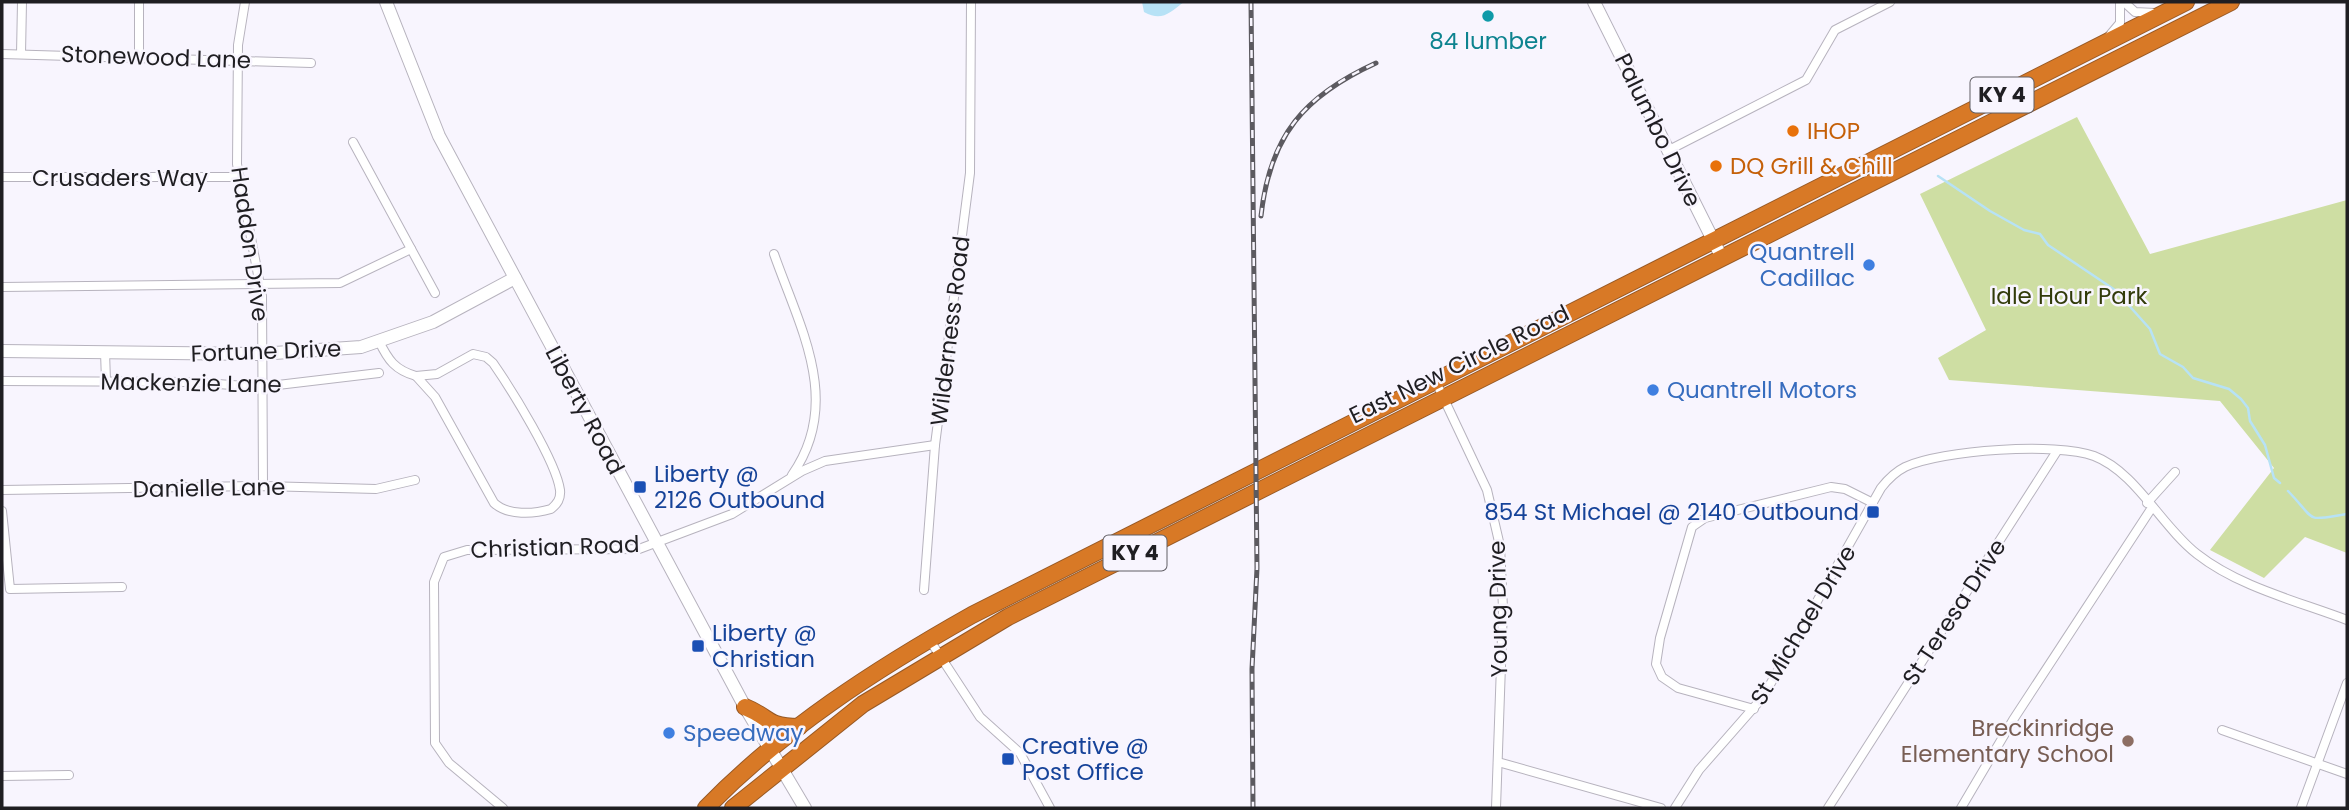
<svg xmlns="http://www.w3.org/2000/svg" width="2349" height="810" font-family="Poppins,sans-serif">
<rect width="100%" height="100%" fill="#f8f5fe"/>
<!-- green -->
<path fill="#cedea3" d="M2077,117L2150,254L2347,200V553L2305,537L2264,578L2210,550L2274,468L2220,401L1949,380L1938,358L1986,330L1920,194Z"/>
<!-- water -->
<path fill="#b7e2f6" d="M1142,2H1184C1169,13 1162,22 1144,12Z"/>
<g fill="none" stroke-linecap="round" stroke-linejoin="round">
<!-- stream -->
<g stroke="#b7e2f6" stroke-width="2.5">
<path d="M1938,176L1990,211L2024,230L2040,234L2048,245L2115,290L2150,329L2160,354L2183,367L2193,378L2229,389L2241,399L2248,408L2250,421L2265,445L2274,478L2280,483"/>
<path d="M2288,491C2318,522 2303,521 2347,514"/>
</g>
<!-- street casing -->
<g stroke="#b7b3be" stroke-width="10">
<g id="street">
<path d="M245,2L238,45L237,164L262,296L263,486"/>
<path d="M2124,2L2135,12L2155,13"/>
<path d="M2109,36L2120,23V2"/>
<path d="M2,54L311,63"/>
<path d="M21,54L22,2"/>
<path d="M139,57V2"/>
<path d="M353,142L435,293"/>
<path d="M1669,150L1806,80L1835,30L1890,2"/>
<path d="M2,177H239"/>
<path d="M774,254C800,328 843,402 792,475"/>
<path d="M2,287L340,283L411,249"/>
<path d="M379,341C388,360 395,370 416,376"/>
<path d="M105,352L106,381"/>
<path d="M473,354L486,357L493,363C511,389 556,461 560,490C561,499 557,504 551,509C534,514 508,516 494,503L435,397L416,376L437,374Z"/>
<path d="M1435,380L1487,490L1500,546L1503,608L1496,808"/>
<path d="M2,381L190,382L261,387L379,373"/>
<path d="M2,490L263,486L376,489L415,480"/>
<path d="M2147,503L2175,472"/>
<path d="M2,511L10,589L122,587"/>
<path d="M924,590L935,445L970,173L971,2"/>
<path d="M929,639L980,717L1020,753L1050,808"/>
<path d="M1754,709L1678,688L1662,677L1656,664L1660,638L1692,527L1705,518L1831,487L1845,489L1873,503"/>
<path d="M2222,730L2347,774"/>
<path d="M1498,762L1661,808"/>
<path d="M2,776L69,775"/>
<path d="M503,808L449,763L435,743L434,582L444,557L467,550L639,549L732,514L802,471L825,461L935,445"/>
<path d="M1675,808L1699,770L1763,697L1881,488C1888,479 1895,472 1905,467C1941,450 2057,442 2094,456C2136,472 2161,526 2197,554C2239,587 2297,601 2347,620"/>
<path d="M1828,808L2057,451"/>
<path d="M1961,808L2013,720L2151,509"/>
<path d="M2301,808L2347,683"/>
</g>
</g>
<!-- secondary casing -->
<g stroke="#b7b3be" stroke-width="14">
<g id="secondary">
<path d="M386,2L439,136L745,707L805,808"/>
<path d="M1594,2L1722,258"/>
<path d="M2,351L260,354L361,347L433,322L515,278"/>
</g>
</g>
<!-- highway casing -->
<g stroke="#975925" stroke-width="18">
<g id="highway">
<path d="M745,707C772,718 764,726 799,727"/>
<path d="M706,808C783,729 876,669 972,615L2186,2"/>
<path d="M733,808L863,704L1008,617L2231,2"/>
</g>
</g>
<!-- street -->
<use href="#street" stroke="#fff" stroke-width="8"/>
<!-- secondary -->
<use href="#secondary" stroke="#fff" stroke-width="12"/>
<!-- highway -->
<use href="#highway" stroke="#d87926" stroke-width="16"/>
<!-- rail casing -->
<g stroke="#5c5a60" stroke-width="5">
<g id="rail">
<path d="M1251,2L1257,568L1252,669L1253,808"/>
<path d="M1261,216C1270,135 1304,96 1376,63"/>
</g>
</g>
<!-- rail -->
<use href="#rail" stroke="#f8f5fe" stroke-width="2.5" stroke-dasharray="8" stroke-linecap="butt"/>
</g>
<!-- markers -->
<circle fill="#0f9aa8" stroke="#f8f5fe" stroke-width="2.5" cx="1488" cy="16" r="7"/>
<g fill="#e8710a" stroke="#f8f5fe" stroke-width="2.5">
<circle cx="1793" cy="131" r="7"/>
<circle cx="1716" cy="166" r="7"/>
</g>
<g fill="#3f7fe0" stroke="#f8f5fe" stroke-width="2.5">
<circle cx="1869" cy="265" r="7"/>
<circle cx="1653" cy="390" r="7"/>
<circle cx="669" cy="733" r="7"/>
</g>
<g fill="#1a4fb4" stroke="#f8f5fe" stroke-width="2.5">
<rect x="633" y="480" width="14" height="14" rx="3.5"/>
<rect x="1866" y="505" width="14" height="14" rx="3.5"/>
<rect x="691" y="639" width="14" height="14" rx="3.5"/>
<rect x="1001" y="752" width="14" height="14" rx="3.5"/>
</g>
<circle fill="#8d6e63" stroke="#f8f5fe" stroke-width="2.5" cx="2128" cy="741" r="7"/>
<g text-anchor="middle" stroke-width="5" stroke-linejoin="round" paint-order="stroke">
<!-- shield labels -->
<g fill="#f8f5fe" stroke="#605e64" stroke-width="2">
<rect x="1970.5" y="77.5" width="63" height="35" rx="5"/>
<rect x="1103.5" y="535.5" width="63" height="35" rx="5"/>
</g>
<g font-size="21" font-weight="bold" fill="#1f1e22">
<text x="2002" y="102">KY 4</text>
<text x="1135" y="560">KY 4</text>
</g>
<!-- culture labels -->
<g font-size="23" fill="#0d838f" stroke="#f8f5fe">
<text x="1488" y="49">84 lumber</text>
</g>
<!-- street labels -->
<g font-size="23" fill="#1f1e22" stroke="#f8f5fe">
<text transform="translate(156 57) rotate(2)" y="8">Stonewood Lane</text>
<text transform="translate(1658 130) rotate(64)" y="8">Palumbo Drive</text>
<text x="120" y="186">Crusaders Way</text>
<text transform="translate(250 244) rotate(82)" y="8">Haddon Drive</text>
<text transform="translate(950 331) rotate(-83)" y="8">Wilderness Road</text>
<text transform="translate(266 351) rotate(-2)" y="8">Fortune Drive</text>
<text transform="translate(1459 364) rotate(-26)" y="8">East New Circle Road</text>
<text transform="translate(191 383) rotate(1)" y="8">Mackenzie Lane</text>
<text transform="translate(585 410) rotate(62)" y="8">Liberty Road</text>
<text transform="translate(209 488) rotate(-1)" y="8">Danielle Lane</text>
<text transform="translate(555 547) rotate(-2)" y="8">Christian Road</text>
<text transform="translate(1498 609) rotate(-91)" y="8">Young Drive</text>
<text transform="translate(1954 612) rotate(-57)" y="8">St Teresa Drive</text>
<text transform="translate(1803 625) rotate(-59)" y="8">St Michael Drive</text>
</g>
<!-- food labels -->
<g font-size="23" fill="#c56008" stroke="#f8f5fe" text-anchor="start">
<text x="1807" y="139">IHOP</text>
<text x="1730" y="174">DQ Grill &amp; Chill</text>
</g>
<!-- shop labels -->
<g font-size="23" fill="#366cbe" stroke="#f8f5fe" text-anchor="start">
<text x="1855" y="260" text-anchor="end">Quantrell<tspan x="1855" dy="26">Cadillac</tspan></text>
<text x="1667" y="398">Quantrell Motors</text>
<text x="683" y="741">Speedway</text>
</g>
<!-- park labels -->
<g font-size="23" fill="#323b0a" stroke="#f8f5fe">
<text x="2069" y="304">Idle Hour Park</text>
</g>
<!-- transit labels -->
<g font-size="23" fill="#164399" stroke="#f8f5fe" text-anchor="start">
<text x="654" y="482">Liberty @<tspan x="654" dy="26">2126 Outbound</tspan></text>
<text x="1859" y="520" text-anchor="end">854 St Michael @ 2140 Outbound</text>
<text x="712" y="641">Liberty @<tspan x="712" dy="26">Christian</tspan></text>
<text x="1022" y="754">Creative @<tspan x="1022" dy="26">Post Office</tspan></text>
</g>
<!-- education labels -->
<g font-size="23" fill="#785e54" stroke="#f8f5fe" text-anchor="end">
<text x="2114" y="736">Breckinridge<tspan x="2114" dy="26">Elementary School</tspan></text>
</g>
</g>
<!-- border -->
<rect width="2349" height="810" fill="none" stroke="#1f1e22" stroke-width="7"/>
</svg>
